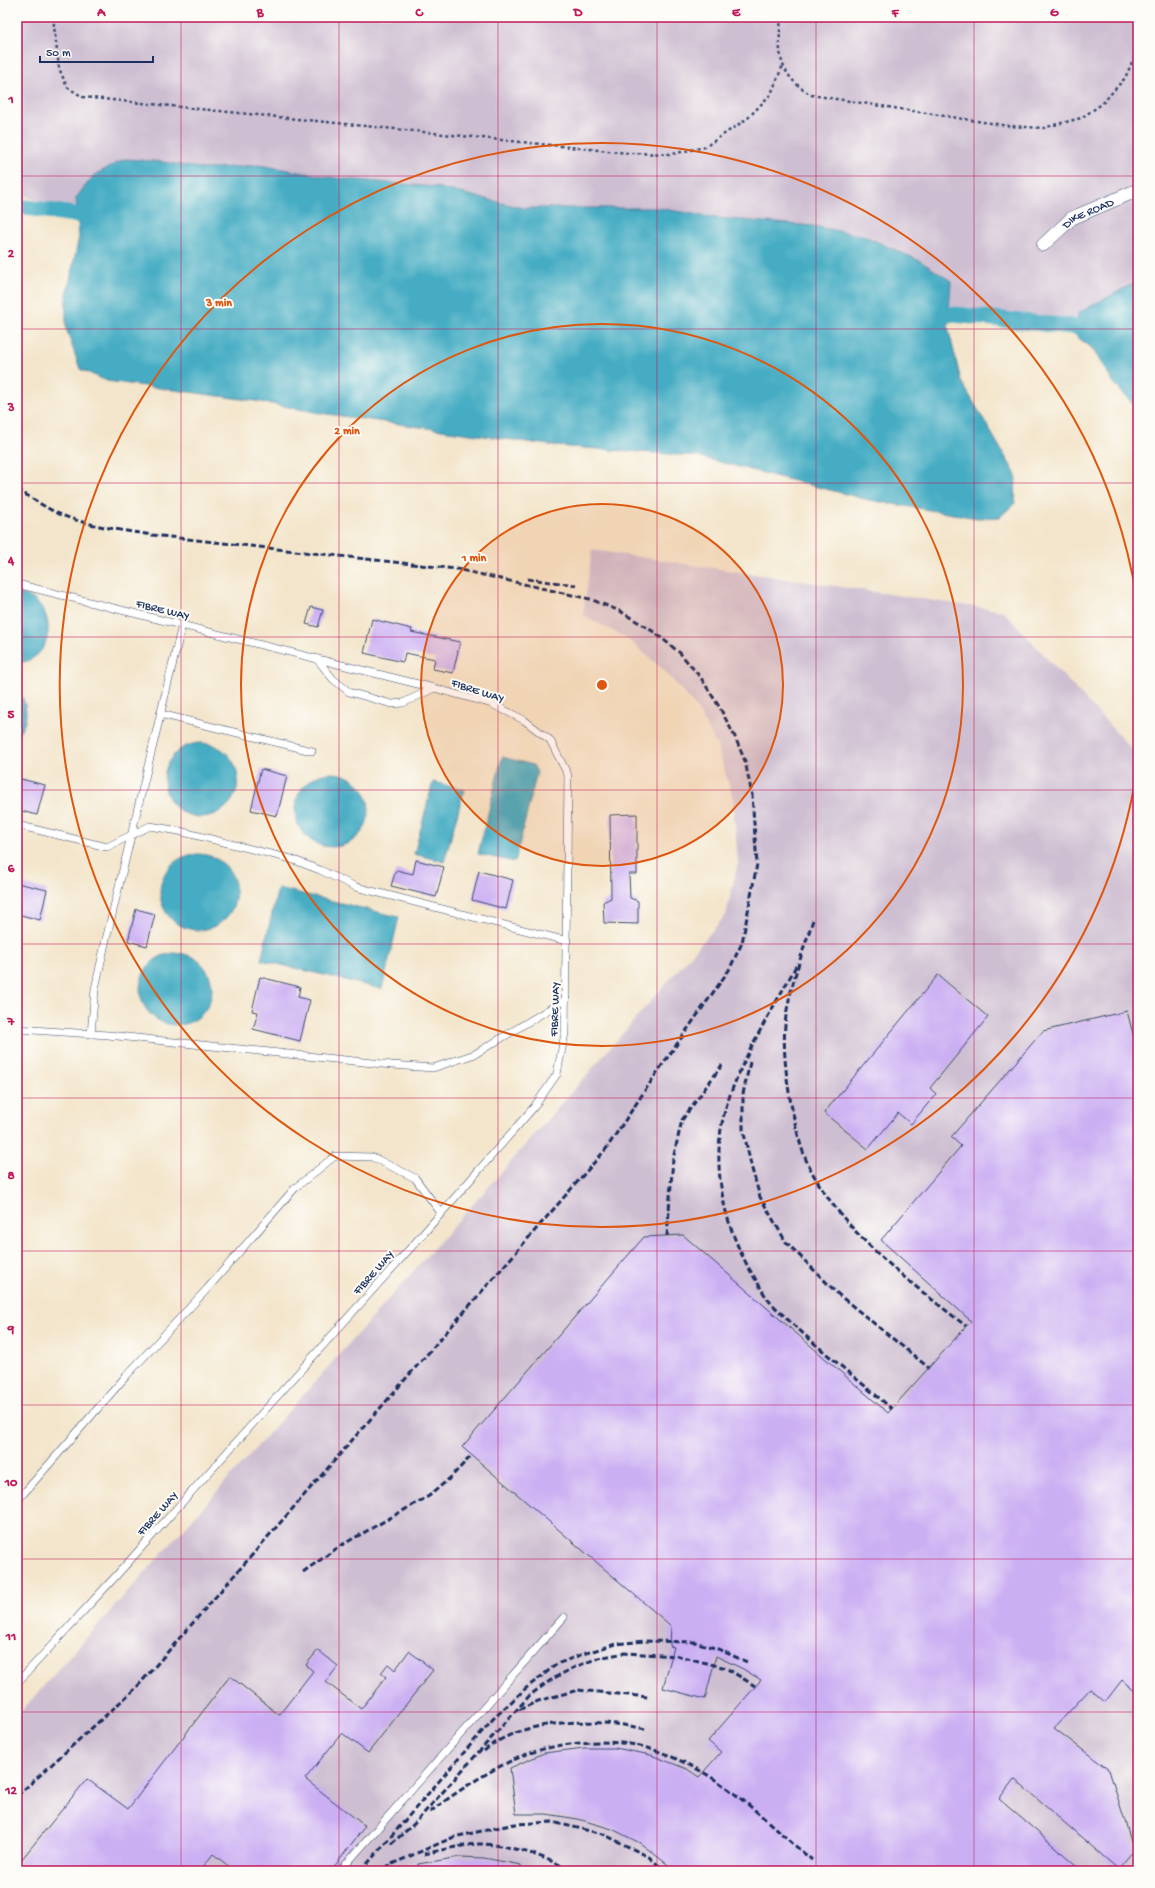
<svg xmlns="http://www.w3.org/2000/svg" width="1155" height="1888" font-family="'Gochi Hand',sans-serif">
<rect width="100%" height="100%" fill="#fdfcf7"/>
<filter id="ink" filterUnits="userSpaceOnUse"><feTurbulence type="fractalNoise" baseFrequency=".025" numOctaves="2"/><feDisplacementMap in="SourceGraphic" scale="8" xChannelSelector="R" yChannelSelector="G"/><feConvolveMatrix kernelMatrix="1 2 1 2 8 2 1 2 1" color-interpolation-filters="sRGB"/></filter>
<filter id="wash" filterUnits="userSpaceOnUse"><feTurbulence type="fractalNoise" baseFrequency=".012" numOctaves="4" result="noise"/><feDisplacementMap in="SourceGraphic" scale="16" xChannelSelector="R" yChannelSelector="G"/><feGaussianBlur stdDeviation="0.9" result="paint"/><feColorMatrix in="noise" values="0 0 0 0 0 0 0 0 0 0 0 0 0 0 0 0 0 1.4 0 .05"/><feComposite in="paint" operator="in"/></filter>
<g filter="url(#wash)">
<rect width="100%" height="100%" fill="#f3e5cb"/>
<!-- industrial -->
<g fill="#cebed1">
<path d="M17,17H1138V295L1056,325L77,215L17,193Z"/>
<path d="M592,550L1003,611L1138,756V1871H17V1716L508,1165L726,915L738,863L733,798L717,746L697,709L665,671L626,638L583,615Z"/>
</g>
<!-- water -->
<g fill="#44acc3" stroke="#306e90">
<path d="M125,159L163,162L204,169L259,165L334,178L435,187L523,208H658L716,218L813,226L864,236L920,261L951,281L948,327L961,381L1016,475L1015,503L1000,517L977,518L869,500L696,456L556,446L320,413L256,401L107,381L80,369L66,328V299L79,237L76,198L94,175Z"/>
<path d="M1138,281V410L1113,382L1092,348L1076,336L1078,313Z"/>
<path d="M17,593C59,599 58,660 17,663Z"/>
<path d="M17,689C28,703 30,722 17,735Z"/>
<circle cx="201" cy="780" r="37"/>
<path d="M502,757L533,765L537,772L515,862L478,854Z"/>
<circle cx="332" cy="810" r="37"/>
<path d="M433,782L464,790L444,862L414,854Z"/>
<circle cx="198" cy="892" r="38"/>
<path d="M278,888L399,917L382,989L261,960Z"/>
<circle cx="176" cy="989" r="36"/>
</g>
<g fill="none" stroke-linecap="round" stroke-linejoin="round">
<!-- canal -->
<g stroke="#44acc3" stroke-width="16">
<path d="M17,206L77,215"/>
<path d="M949,314L1077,327"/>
</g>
</g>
<g id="blocks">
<!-- building -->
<g fill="#cbaff3">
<path d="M311,607L323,610L318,627L306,624Z"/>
<path d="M372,619L412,629L411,632L460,642L453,673L433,669L435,659L405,653L403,662L364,653Z"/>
<path d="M261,769L287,776L277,816L251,810Z"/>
<path d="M17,778L45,785L37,815L17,810Z"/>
<path d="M637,814V874H629L630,898L638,901V924L604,923L603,902L611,898L610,815Z"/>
<path d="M416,860L444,867L436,897L391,886L396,870L413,874Z"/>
<path d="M479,871L513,880L506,909L472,900Z"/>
<path d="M17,883L47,890L40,920L17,914Z"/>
<path d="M136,909L155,914L147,946L128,941Z"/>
<path d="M938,975L988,1017L930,1088L936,1094L911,1124L898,1113L868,1149L824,1113Z"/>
<path d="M260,977L300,987L298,997L310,1000L300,1041L253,1029L258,1012L252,1011Z"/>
<path d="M1127,1011L1138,1053V1694L1122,1680L1105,1702L1090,1689L1054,1728L1109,1770L1134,1850L1118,1869L1014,1779L999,1799L1083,1871H676L640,1843L612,1829L578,1819L546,1814H516L510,1768L544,1753L584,1748H615L651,1755L687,1769L699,1777L721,1752L708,1741L761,1680L743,1669L716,1656L705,1699L663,1688L674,1647L670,1646L671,1626L462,1447L644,1237L683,1235L888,1413L971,1321L881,1240L961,1146L951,1137L1043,1031Z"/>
<path d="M318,1650L338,1666L326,1682L361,1709L386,1677L381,1673L388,1664L395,1670L409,1651L433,1670L368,1753L342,1733L305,1779L365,1826L331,1871H235L213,1854L200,1871H17V1865L87,1779L128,1809L230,1676L279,1715L313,1671L306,1665Z"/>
<path d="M460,1857L484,1858L521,1865V1871H418V1864Z"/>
</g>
</g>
</g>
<g filter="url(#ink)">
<use href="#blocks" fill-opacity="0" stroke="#3b4a6e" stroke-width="1"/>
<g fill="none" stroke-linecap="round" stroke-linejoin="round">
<!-- lane casing -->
<g stroke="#3b4a6e" stroke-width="8">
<g id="lane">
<path d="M17,584L434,688L492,704L524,720L550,740L568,775L565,1033L557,1074L534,1107L423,1234L115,1577L17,1683"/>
<path d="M317,659L333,679L349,692L392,704L403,703L434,688"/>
<path d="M160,714L312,751"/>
<path d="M17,825L107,847L150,826L179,831L291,859L320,870L356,887L567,941"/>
<path d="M17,1029L108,1035L392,1065L433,1068L475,1054L566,999"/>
<path d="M91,1034L95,989L104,948L182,625"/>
<path d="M17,1501L127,1375L207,1289L295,1188L335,1156L372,1157L415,1178L441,1213"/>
<path d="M340,1871L564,1617"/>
</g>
</g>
<!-- street casing -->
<g stroke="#3b4a6e" stroke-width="14">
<g id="street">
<path id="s1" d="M1043,245L1072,218L1138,190"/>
</g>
</g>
<!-- path -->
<g stroke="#3b4a6e" stroke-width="2.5" stroke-dasharray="3 3" stroke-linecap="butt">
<path d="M53,17L59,68L67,87L83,97L628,153L672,154L705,147L748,118L771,94L783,65"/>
<path d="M781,17C778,55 777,73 811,95L1009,126L1043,128L1081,118L1102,104L1125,78L1138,49"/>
</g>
<!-- lane -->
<use href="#lane" stroke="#fff" stroke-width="7"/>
<!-- street -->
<use href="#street" stroke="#fff" stroke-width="13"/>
<!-- rail -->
<g stroke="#1b2f5e" stroke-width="3" stroke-dasharray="6 3" stroke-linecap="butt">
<path d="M17,489C30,497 44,507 59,514C88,526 121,530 152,535L465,570"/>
<path d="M527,579L576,585"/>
<path d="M813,920C803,951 791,983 786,1016C782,1044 786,1076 791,1104C795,1123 799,1144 807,1162C839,1230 908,1281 966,1326"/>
<path d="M796,966C773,1009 745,1052 729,1098C707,1158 723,1229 756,1280C761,1288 765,1297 771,1303C807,1340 853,1375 892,1409"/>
<path d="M750,1062L743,1094V1129L752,1169L760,1197L786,1242L839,1295L929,1368"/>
<path d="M667,1236L673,1159L682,1120L722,1065"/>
<path d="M303,1572L340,1546L429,1496L450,1478L472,1455"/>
<path d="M519,1710L538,1701L578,1690L648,1697"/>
<path d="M484,1751C523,1717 597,1718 645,1729"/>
<path d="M17,1796L137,1687L606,1149L658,1071L729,970L742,943L757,864L752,795L745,761L735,737L720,708L701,678L680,653L654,632L620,611L590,599L461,570"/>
<path d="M430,1812C458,1791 487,1771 520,1757C550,1744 589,1740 621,1743C650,1745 681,1760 706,1774C743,1796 778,1832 812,1860"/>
<path d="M391,1844L414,1824L530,1695L554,1678L575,1667L598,1658L625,1653L679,1656L726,1668L755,1686"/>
<path d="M424,1854C442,1850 461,1845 479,1844C507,1844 548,1857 571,1871"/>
<path d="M392,1864L454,1837L515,1824L552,1822L603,1834L649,1857L665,1871"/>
<path d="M361,1871L493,1719L525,1689L557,1664L583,1654L616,1644L645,1641L695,1642L718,1649L747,1662"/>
<path d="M377,1871L397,1862"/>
</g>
</g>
</g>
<!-- grid -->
<path fill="none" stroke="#c2185b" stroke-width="1" stroke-opacity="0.55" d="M181,17V1871M339,17V1871M498,17V1871M657,17V1871M816,17V1871M974,17V1871M17,176H1138M17,329H1138M17,483H1138M17,637H1138M17,790H1138M17,944H1138M17,1098H1138M17,1251H1138M17,1405H1138M17,1559H1138M17,1712H1138"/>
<!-- distance rings -->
<circle cx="602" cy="685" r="181" fill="#de5710" fill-opacity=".12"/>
<g fill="none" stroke="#de5710" stroke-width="2">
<circle cx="602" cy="685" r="181"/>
<circle cx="602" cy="685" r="361"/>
<path d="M1137 770A542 542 0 1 1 1137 600"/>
</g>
<g text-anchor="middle" stroke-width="4" stroke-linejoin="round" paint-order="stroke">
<!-- street labels -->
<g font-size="12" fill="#1b2f5e" stroke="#fdfcf7">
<text dy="4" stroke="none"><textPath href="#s1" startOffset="56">DIKE ROAD</textPath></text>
<text transform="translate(163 609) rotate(14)" y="4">FIBRE WAY</text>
<text transform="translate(478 690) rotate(18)" y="4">FIBRE WAY</text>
<text transform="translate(554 1009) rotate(-88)" y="4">FIBRE WAY</text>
<text transform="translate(373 1272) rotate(-48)" y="4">FIBRE WAY</text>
<text transform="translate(157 1513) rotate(-48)" y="4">FIBRE WAY</text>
</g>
</g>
<circle cx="602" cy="685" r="6" fill="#de5710" stroke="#fdfcf7" stroke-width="2"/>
<g font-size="12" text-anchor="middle" font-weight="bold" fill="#de5710" stroke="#fdfcf7" stroke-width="4" stroke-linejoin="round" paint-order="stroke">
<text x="219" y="306">3 min</text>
<text x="347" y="434">2 min</text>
<text x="474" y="561">1 min</text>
</g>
<!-- margin -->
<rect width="1155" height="1888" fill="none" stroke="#fdfcf7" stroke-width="44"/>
<!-- scale -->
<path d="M40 56v6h113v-6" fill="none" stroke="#1b2f5e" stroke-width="2"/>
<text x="46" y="56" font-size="12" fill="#1b2f5e" stroke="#fdfcf7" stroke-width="3" paint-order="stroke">50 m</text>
<rect x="22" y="22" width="1111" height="1844" fill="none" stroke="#c2185b" stroke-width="1.5"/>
<g font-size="13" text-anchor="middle" font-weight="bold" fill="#c2185b">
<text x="101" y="16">A</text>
<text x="260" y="16">B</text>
<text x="419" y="16">C</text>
<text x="578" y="16">D</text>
<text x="736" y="16">E</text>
<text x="895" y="16">F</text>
<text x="1054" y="16">G</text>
<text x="11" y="103">1</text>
<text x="11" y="257">2</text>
<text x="11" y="411">3</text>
<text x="11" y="564">4</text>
<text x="11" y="718">5</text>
<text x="11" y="872">6</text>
<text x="11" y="1025">7</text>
<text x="11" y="1179">8</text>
<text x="11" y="1333">9</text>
<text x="11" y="1486">10</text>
<text x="11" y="1640">11</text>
<text x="11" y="1794">12</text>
</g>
</svg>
